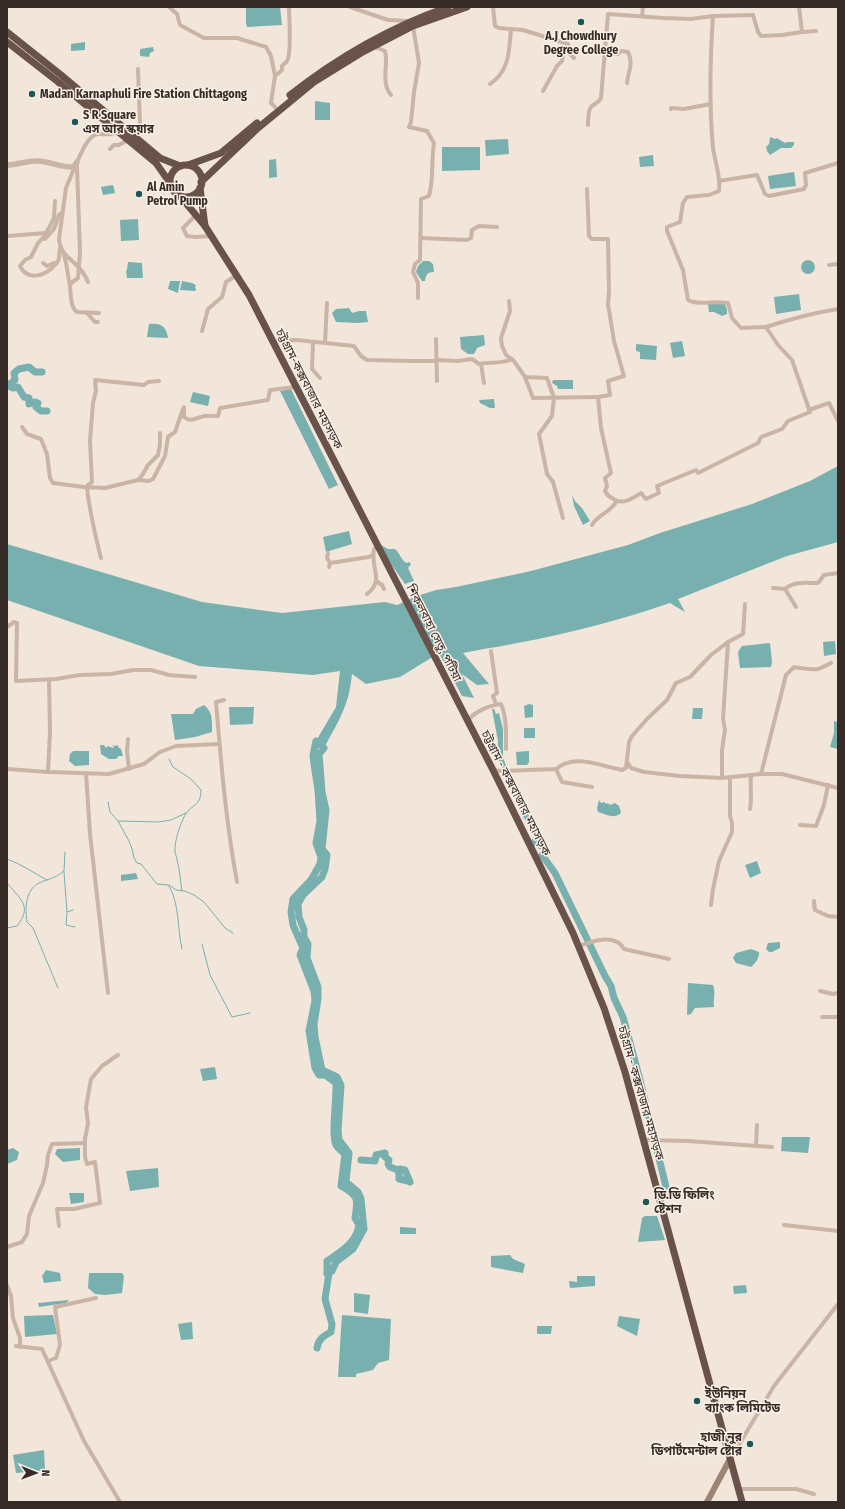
<svg xmlns="http://www.w3.org/2000/svg" width="845" height="1509" font-family="'Fira Sans Condensed','Noto Sans Bengali',sans-serif">
<rect width="100%" height="100%" fill="#f2e5da"/>
<!-- water -->
<g fill="#78b0af">
<path d="M280,7L282,25L247,27L246,23V8Z"/>
<path d="M85,42V50L71,51V44Z"/>
<path d="M153,47L154,51L150,53L149,57L140,56V49Z"/>
<path d="M315,101L330,103V120H315Z"/>
<path d="M770,137L775,139L777,138L785,143L787,142H794V145L791,148H781L770,155L767,151L766,147L769,144Z"/>
<path d="M508,139L509,154L486,156L485,140Z"/>
<path d="M442,147H480V170L442,171Z"/>
<path d="M653,155L654,166L640,167L639,157Z"/>
<path d="M276,159L277,177L269,178V160Z"/>
<path d="M794,172L796,186L770,189L768,176Z"/>
<path d="M113,185L115,193L103,195L101,187Z"/>
<path d="M138,219L139,240L121,241L120,220Z"/>
<circle cx="808" cy="267" r="7"/>
<path d="M423,261H429L433,264L434,272C427,272 426,275 425,281H422L416,272L418,266Z"/>
<path d="M128,262L142,263L143,278H127L126,270H127Z"/>
<path d="M170,281H180L178,293L168,289Z"/>
<path d="M182,281L192,283L196,285L195,287L196,289L195,291L180,290Z"/>
<path d="M799,294L801,310L776,314L774,297Z"/>
<path d="M708,304H725L727,310V314L722,316L714,312H709Z"/>
<path d="M349,308L352,313L359,311H366L368,322L358,323L336,322L332,313L336,309Z"/>
<path d="M149,324C161,323 166,326 168,338L147,337Z"/>
<path d="M484,335L485,345L477,348L474,354H468L461,349L460,337Z"/>
<path d="M682,341L685,356L673,358L670,343Z"/>
<path d="M636,344L657,346L656,360L640,359V352L636,351Z"/>
<path d="M553,380H573V389H558L557,386L552,383Z"/>
<path d="M291,389L338,485L329,489L280,391Z"/>
<path d="M193,392L210,396L208,406L190,402Z"/>
<path d="M494,399L495,408H490L480,403L479,400Z"/>
<path d="M838,466V542L787,556L678,599L685,612L670,603C620,620 568,634 517,643C499,647 481,649 463,653L489,684L477,685L462,674L474,698L462,696L439,653L400,677L366,684L352,674C349,706 339,720 324,748L316,741L336,707L340,671L313,675L199,666L7,600V544L202,602L282,613L385,602L397,605L417,596L436,590L456,587L531,571L628,545L660,533L752,504L810,481Z"/>
<path d="M572,495L575,501L582,508L590,521L583,525L574,506Z"/>
<path d="M349,531L352,544L326,552L323,537Z"/>
<path d="M381,545L388,549H395C400,554 401,559 406,563L409,562L411,564L408,568L414,581L405,584L382,551Z"/>
<path d="M835,641L836,654L824,656L823,642Z"/>
<path d="M770,643L772,662L771,667L740,668L738,652L742,646Z"/>
<path d="M529,704L533,705V717L525,718L524,706Z"/>
<path d="M204,705C213,712 212,721 212,732L195,737L175,740L171,714H193L196,709Z"/>
<path d="M229,707H254L253,724L230,725Z"/>
<path d="M693,708H703L702,719H692Z"/>
<path d="M492,709H494L496,714L499,713L503,729V758L507,768H503L497,757L498,741Z"/>
<path d="M834,721L838,722V749L830,747L834,733Z"/>
<rect x="524" y="728" width="11" height="10"/>
<path d="M100,745H104L106,748L108,746L113,748L114,747L112,745L115,746L118,745V747L121,749L123,756H119L116,759H109L101,754Z"/>
<path d="M73,751H89V765L75,766L69,761L70,754Z"/>
<path d="M529,751V762L527,765H517L516,752Z"/>
<path d="M509,770L515,786L528,811L534,830L544,845V849H539L537,846H534L531,841L532,839L536,838L529,825L521,814L518,803L509,785L505,772Z"/>
<path d="M599,800L601,803L604,802L606,804L608,803L610,805L615,803L619,806L621,812L620,814C612,819 606,814 598,812L597,808Z"/>
<path d="M757,861L761,873L750,878L745,865Z"/>
<path d="M136,873L138,879L121,881V875Z"/>
<path d="M780,942V948L772,952H769L766,949L768,943Z"/>
<path d="M751,949L759,952C759,959 756,962 751,967L736,963L733,958L736,953Z"/>
<path d="M688,983L713,985C716,993 713,999 714,1007L695,1008L691,1014L687,1015Z"/>
<path d="M215,1067L217,1079L203,1081L200,1069Z"/>
<path d="M782,1137H810L808,1153L781,1151Z"/>
<path d="M13,1148L19,1152L17,1160L7,1164V1150Z"/>
<path d="M80,1148V1160L63,1162L55,1154L57,1149Z"/>
<path d="M158,1168L159,1187L130,1191L126,1171Z"/>
<path d="M69,1193H84V1202L71,1204Z"/>
<path d="M645,1216H657L665,1240L638,1242L642,1218Z"/>
<path d="M400,1227L416,1228V1234H400Z"/>
<path d="M510,1255L513,1259L525,1264L523,1273L491,1267V1256Z"/>
<path d="M46,1270L60,1273L61,1281L44,1283L42,1276Z"/>
<path d="M89,1273H122L124,1276L122,1293L106,1295L95,1294L88,1288Z"/>
<path d="M577,1276H595V1286L570,1288L569,1281L577,1282Z"/>
<path d="M746,1285L747,1293L734,1294L733,1286Z"/>
<path d="M354,1293L370,1295L368,1314L354,1312Z"/>
<path d="M69,1300L66,1303L39,1307L38,1303Z"/>
<path d="M53,1315L57,1334L25,1337L24,1316Z"/>
<path d="M342,1315L391,1319L389,1360L378,1363L373,1370L356,1374V1377H338Z"/>
<path d="M619,1316L640,1319L637,1336L617,1326Z"/>
<path d="M192,1322L193,1339L181,1340L178,1324Z"/>
<path d="M537,1326H552L551,1334H537Z"/>
<path d="M44,1450L45,1470L16,1473L13,1455Z"/>
</g>
<g fill="none" stroke-linecap="round" stroke-linejoin="round">
<!-- stream -->
<g stroke="#78b0af" stroke-width="1">
<path d="M169,759L173,767L191,779L201,790C201,806 192,804 185,815C181,822 174,842 175,851C175,854 177,857 177,860C180,870 180,880 182,891"/>
<path d="M108,802L110,812L118,821L129,841L132,849L134,858L137,863L141,864L157,884L169,885L176,890L185,891L194,895L204,902L225,928L233,933"/>
<path d="M119,821L158,822L171,820L186,813"/>
<path d="M7,859C21,864 34,873 47,880"/>
<path d="M64,872L67,912L73,910"/>
<path d="M7,883C20,899 33,906 17,926L7,928"/>
<path d="M169,886C180,905 177,928 182,949"/>
<path d="M67,913L66,925L75,927"/>
<path d="M202,944L210,975L232,1017L250,1013"/>
<path d="M58,988L33,928L27,922C25,909 25,890 39,883C50,878 54,879 64,871L65,852"/>
</g>
<!-- river -->
<g stroke="#78b0af" stroke-width="7">
<path d="M7,385L13,388L18,387L24,397L29,398V404L35,402L38,403L36,407L41,411H47"/>
<path d="M8,385L15,380L14,373L19,369L29,367L35,372H42"/>
<path d="M316,741L324,748L319,754L322,792L326,810L322,849L327,855L325,869L322,877L303,895L298,904L299,917L304,930V937L308,944L307,958L318,987V999L314,1024L315,1037L322,1070L337,1077L341,1085L338,1131L339,1140L349,1153L346,1182L358,1192L361,1199L364,1229L353,1249L336,1262L332,1271L327,1274V1261C342,1251 356,1243 359,1225L355,1218C358,1199 359,1196 341,1186L345,1154C342,1151 337,1148 336,1145C331,1136 337,1096 336,1083L325,1075H319L315,1068L309,1031L315,1001L314,991L300,955L303,948L293,925L291,912L293,899L311,880L320,864L321,857L316,843L320,821L318,790L314,764L313,755Z"/>
<path d="M542,855L555,873L605,976L611,986L614,998L623,1017L640,1080L667,1191"/>
<path d="M361,1160L375,1161L376,1155L385,1153V1157L389,1160L388,1164L390,1167L398,1170L399,1174V1179L408,1181"/>
<path d="M398,1170L400,1169L405,1170L410,1182"/>
<path d="M317,1348C318,1339 324,1336 331,1332L332,1324L325,1299L329,1273"/>
</g>
<!-- minor -->
<g stroke="#cab4a6" stroke-width="4">
<path d="M169,7L177,14L180,25L204,38H237L266,47L271,56L275,76L282,70V66C284,64 286,63 287,61C292,53 289,18 289,7"/>
<path d="M350,7L388,20L408,21"/>
<path d="M493,7L495,26L499,28L523,30L568,44L569,53L574,58"/>
<path d="M799,7L802,32L816,31"/>
<path d="M642,16L643,7"/>
<path d="M413,26L419,63L414,92L411,122L409,127L427,131L434,143C431,161 434,179 429,196L421,199L420,260L415,264L413,272L418,283V298"/>
<path d="M375,47L385,51C389,65 380,82 391,95"/>
<path d="M605,53L618,54L621,51L628,52C634,64 628,71 627,83"/>
<path d="M490,84C510,71 509,50 511,29"/>
<path d="M543,91L557,66L562,61L563,55L568,49"/>
<path d="M275,107L271,103L275,76"/>
<path d="M671,109V108L684,109L711,104"/>
<path d="M588,125C588,120 588,111 591,107C594,103 598,104 601,98L608,14L663,18L691,19L713,16"/>
<path d="M130,133L140,124L138,69"/>
<path d="M110,149L114,145H119L128,140"/>
<path d="M76,164L66,188L59,239C61,256 70,257 79,268C83,272 86,277 88,282"/>
<path d="M719,181L757,175L765,194L769,196L804,189L806,185L805,173L838,163"/>
<path d="M587,189L589,236L592,239H608L609,291L608,304L614,341L624,376L608,381L610,395L598,397L601,428L611,473L605,478L607,486L605,491C607,495 608,496 612,498C622,506 631,499 641,493L646,499L659,493L657,486L696,470L698,473L758,443L761,437L782,429L788,421L810,412L792,360L778,345L766,327L741,328L732,318L728,303C716,300 698,306 688,300L683,270L667,231V227L680,222L683,203L687,197L709,195L719,191C721,177 715,162 713,148C709,105 710,60 713,16L753,15L758,32L761,36L782,35L802,32"/>
<path d="M55,201L54,218L50,226L44,237L38,243L31,257L25,260L20,266C27,280 42,277 52,268C54,265 57,264 58,261C60,257 59,252 60,248"/>
<path d="M195,216L183,228L187,236L196,237L210,236"/>
<path d="M7,236L46,233"/>
<path d="M421,238L467,240L471,238L472,230L479,226L497,227"/>
<path d="M45,239L54,229L59,215L62,213"/>
<path d="M64,255L66,263L70,286"/>
<path d="M43,263L47,266L54,263"/>
<path d="M829,265L838,264"/>
<path d="M509,301L510,311L501,338L502,346L506,355L514,361L525,377L547,378L554,398L552,416L539,434L547,474L553,482L563,518"/>
<path d="M87,313L95,322H98"/>
<path d="M99,313L77,312C70,307 71,294 70,286L71,283L78,278L80,252L77,167V162C81,154 88,134 99,134C107,134 110,136 118,131"/>
<path d="M766,327C790,319 813,313 838,309"/>
<path d="M202,331L208,309L222,297L226,282L237,275"/>
<path d="M436,339L437,381"/>
<path d="M273,341L297,340L354,346L361,356L367,360L413,361H433L437,360L458,361L472,359L479,364C491,361 501,365 512,359"/>
<path d="M313,342L312,369L320,378"/>
<path d="M325,343L327,303"/>
<path d="M481,364L484,383"/>
<path d="M525,377L533,398L598,397"/>
<path d="M184,407V417C190,422 194,419 201,417C206,415 213,416 218,416L220,408L268,400L270,390L296,387"/>
<path d="M809,410L829,403L838,421"/>
<path d="M22,427L27,434L41,439L47,454L50,478L53,483L84,487L105,488L138,480L143,474L148,465L158,455L160,445V433"/>
<path d="M138,480L149,481L153,479L165,456L168,437L175,432L183,409"/>
<path d="M592,525C597,515 611,512 616,502"/>
<path d="M328,553L327,558L330,563"/>
<path d="M101,558C95,534 89,511 87,486L92,482L90,441L93,403L96,391L95,380L144,385L148,382L159,381"/>
<path d="M329,567L330,563L369,557L373,555"/>
<path d="M376,581L382,585L384,589"/>
<path d="M773,588L785,589C795,581 806,583 818,583L824,575L838,573"/>
<path d="M785,589L796,607"/>
<path d="M367,594C385,580 370,568 374,549L378,546"/>
<path d="M7,627L14,622L17,623L16,681L56,679L80,675L111,674L133,670H151L169,675L195,677"/>
<path d="M491,651L497,693L493,696L496,704"/>
<path d="M49,680L50,732L48,772L109,774L144,764L160,752L176,746L219,744"/>
<path d="M224,700L216,702C221,762 226,823 237,882"/>
<path d="M467,722C473,712 490,705 501,704C507,718 506,734 506,749"/>
<path d="M128,739L127,751L129,769"/>
<path d="M627,762L631,768L644,772L680,776L722,778L761,774H782L838,788"/>
<path d="M7,769L48,772"/>
<path d="M493,770L501,771L556,769"/>
<path d="M86,773L90,834L108,993"/>
<path d="M761,774L786,675L794,667C798,668 815,670 818,669C822,668 827,665 831,663"/>
<path d="M722,778V750L725,730L723,719L728,642"/>
<path d="M592,787L562,782L556,769C574,754 598,765 618,769L622,770L626,768L629,742L632,736L648,718L667,700L676,683L690,677L711,655L728,642L743,634L745,604"/>
<path d="M750,809C752,798 750,787 751,775"/>
<path d="M800,825L816,826L824,805L828,785"/>
<path d="M711,905L713,889L719,861L732,832V823L730,816V777"/>
<path d="M814,907V901L815,910L828,916L838,917"/>
<path d="M579,946C590,942 606,936 617,942C620,943 622,946 624,949L669,959"/>
<path d="M820,991L833,994L838,993"/>
<path d="M822,1017H838"/>
<path d="M643,1140L688,1141L772,1147"/>
<path d="M756,1146L757,1125"/>
<path d="M784,1225L838,1231"/>
<path d="M59,1226L57,1209H74L100,1203L95,1162L87,1164L85,1157V1139L88,1123L86,1107L91,1079L102,1066L118,1055"/>
<path d="M7,1247L22,1242L27,1234L29,1216L43,1183L47,1165L48,1155L52,1144L85,1143"/>
<path d="M7,1285L11,1296L13,1318L20,1338V1347"/>
<path d="M16,1346L42,1349L84,1441L120,1502"/>
<path d="M48,1361L56,1358L60,1345L55,1307L96,1298"/>
<path d="M731,1458L774,1386L838,1304"/>
<path d="M739,1489H796L814,1494"/>
</g>
<!-- tertiary -->
<path stroke="#cab4a6" stroke-width="5.5" d="M7,165C18,165 27,160 39,161C50,162 60,167 71,167L74,166L77,162"/>
<!-- secondary -->
<path stroke="#9e8377" stroke-width="6" d="M707,1502L730,1459"/>
<!-- trunk -->
<g stroke="#68524a" stroke-width="7">
<path d="M7,32L61,75L160,158L180,166"/>
<path d="M7,42L57,81L156,163L170,183"/>
<path d="M290,95C337,58 391,27 448,7"/>
<path d="M188,165L221,153L257,123"/>
<circle cx="186" cy="181" r="16"/>
<path d="M201,182L258,128L314,82L361,53L413,26L467,7"/>
<path d="M200,188L205,226"/>
<path d="M180,196L205,226L249,295L493,770L573,933L604,1008L625,1072L742,1502"/>
</g>
</g>
<!-- markers -->
<g fill="#1c5858" stroke="#faf0e6" stroke-width="1.5">
<circle cx="581" cy="22" r="4"/>
<circle cx="32" cy="94" r="4"/>
<circle cx="75" cy="122" r="4"/>
<circle cx="139" cy="194" r="4"/>
<circle cx="646" cy="1202" r="4"/>
<circle cx="697" cy="1401" r="4"/>
<circle cx="750" cy="1444" r="4"/>
</g>
<g text-anchor="middle" stroke-width="3" stroke-linejoin="round" paint-order="stroke">
<!-- poi labels -->
<g font-size="12" font-weight="bold" fill="#362b27" stroke="#faf0e6" text-anchor="start">
<text x="581" y="40" text-anchor="middle">A.J Chowdhury<tspan x="581" dy="14">Degree College</tspan></text>
<text x="40" y="98">Madan Karnaphuli Fire Station Chittagong</text>
<text x="83" y="119">S R Square<tspan x="83" dy="14">এস আর স্কয়ার</tspan></text>
<text x="147" y="191">Al Amin<tspan x="147" dy="14">Petrol Pump</tspan></text>
<text x="654" y="1199">ডি.ডি ফিলিং<tspan x="654" dy="14">ষ্টেশন</tspan></text>
<text x="705" y="1398">ইউনিয়ন<tspan x="705" dy="14">ব্যাংক লিমিটেড</tspan></text>
<text x="742" y="1441" text-anchor="end">হাজী নুর<tspan x="742" dy="14">ডিপার্টমেন্টাল ষ্টোর</tspan></text>
</g>
<!-- street labels -->
<g font-size="12" fill="#362b27" stroke="#faf0e6">
<text transform="translate(309 389) rotate(63)" y="4">চট্টগ্রাম-কক্সবাজার মহাসড়ক</text>
<text transform="translate(434 633) rotate(63)" y="4">শিকলবাহা সেতু, পটিয়া</text>
<text transform="translate(516 793) rotate(63)" y="4">চট্টগ্রাম - কক্সবাজার মহাসড়ক</text>
<text transform="translate(641 1093) rotate(74)" y="4">চট্টগ্রাম - কক্সবাজার মহাসড়ক</text>
</g>
</g>
<!-- border -->
<rect width="845" height="1509" fill="none" stroke="#362b27" stroke-width="16"/>
<!-- north arrow -->
<g transform="translate(36 1473) rotate(91)" stroke="#faf0e6" stroke-width="3" paint-order="stroke">
<path d="M0-3L7 15L0 10L-7 15Z" fill="#362b27"/>
<text y="-6" font-size="11" font-weight="bold" text-anchor="middle" fill="#362b27">N</text>
</g>
</svg>
